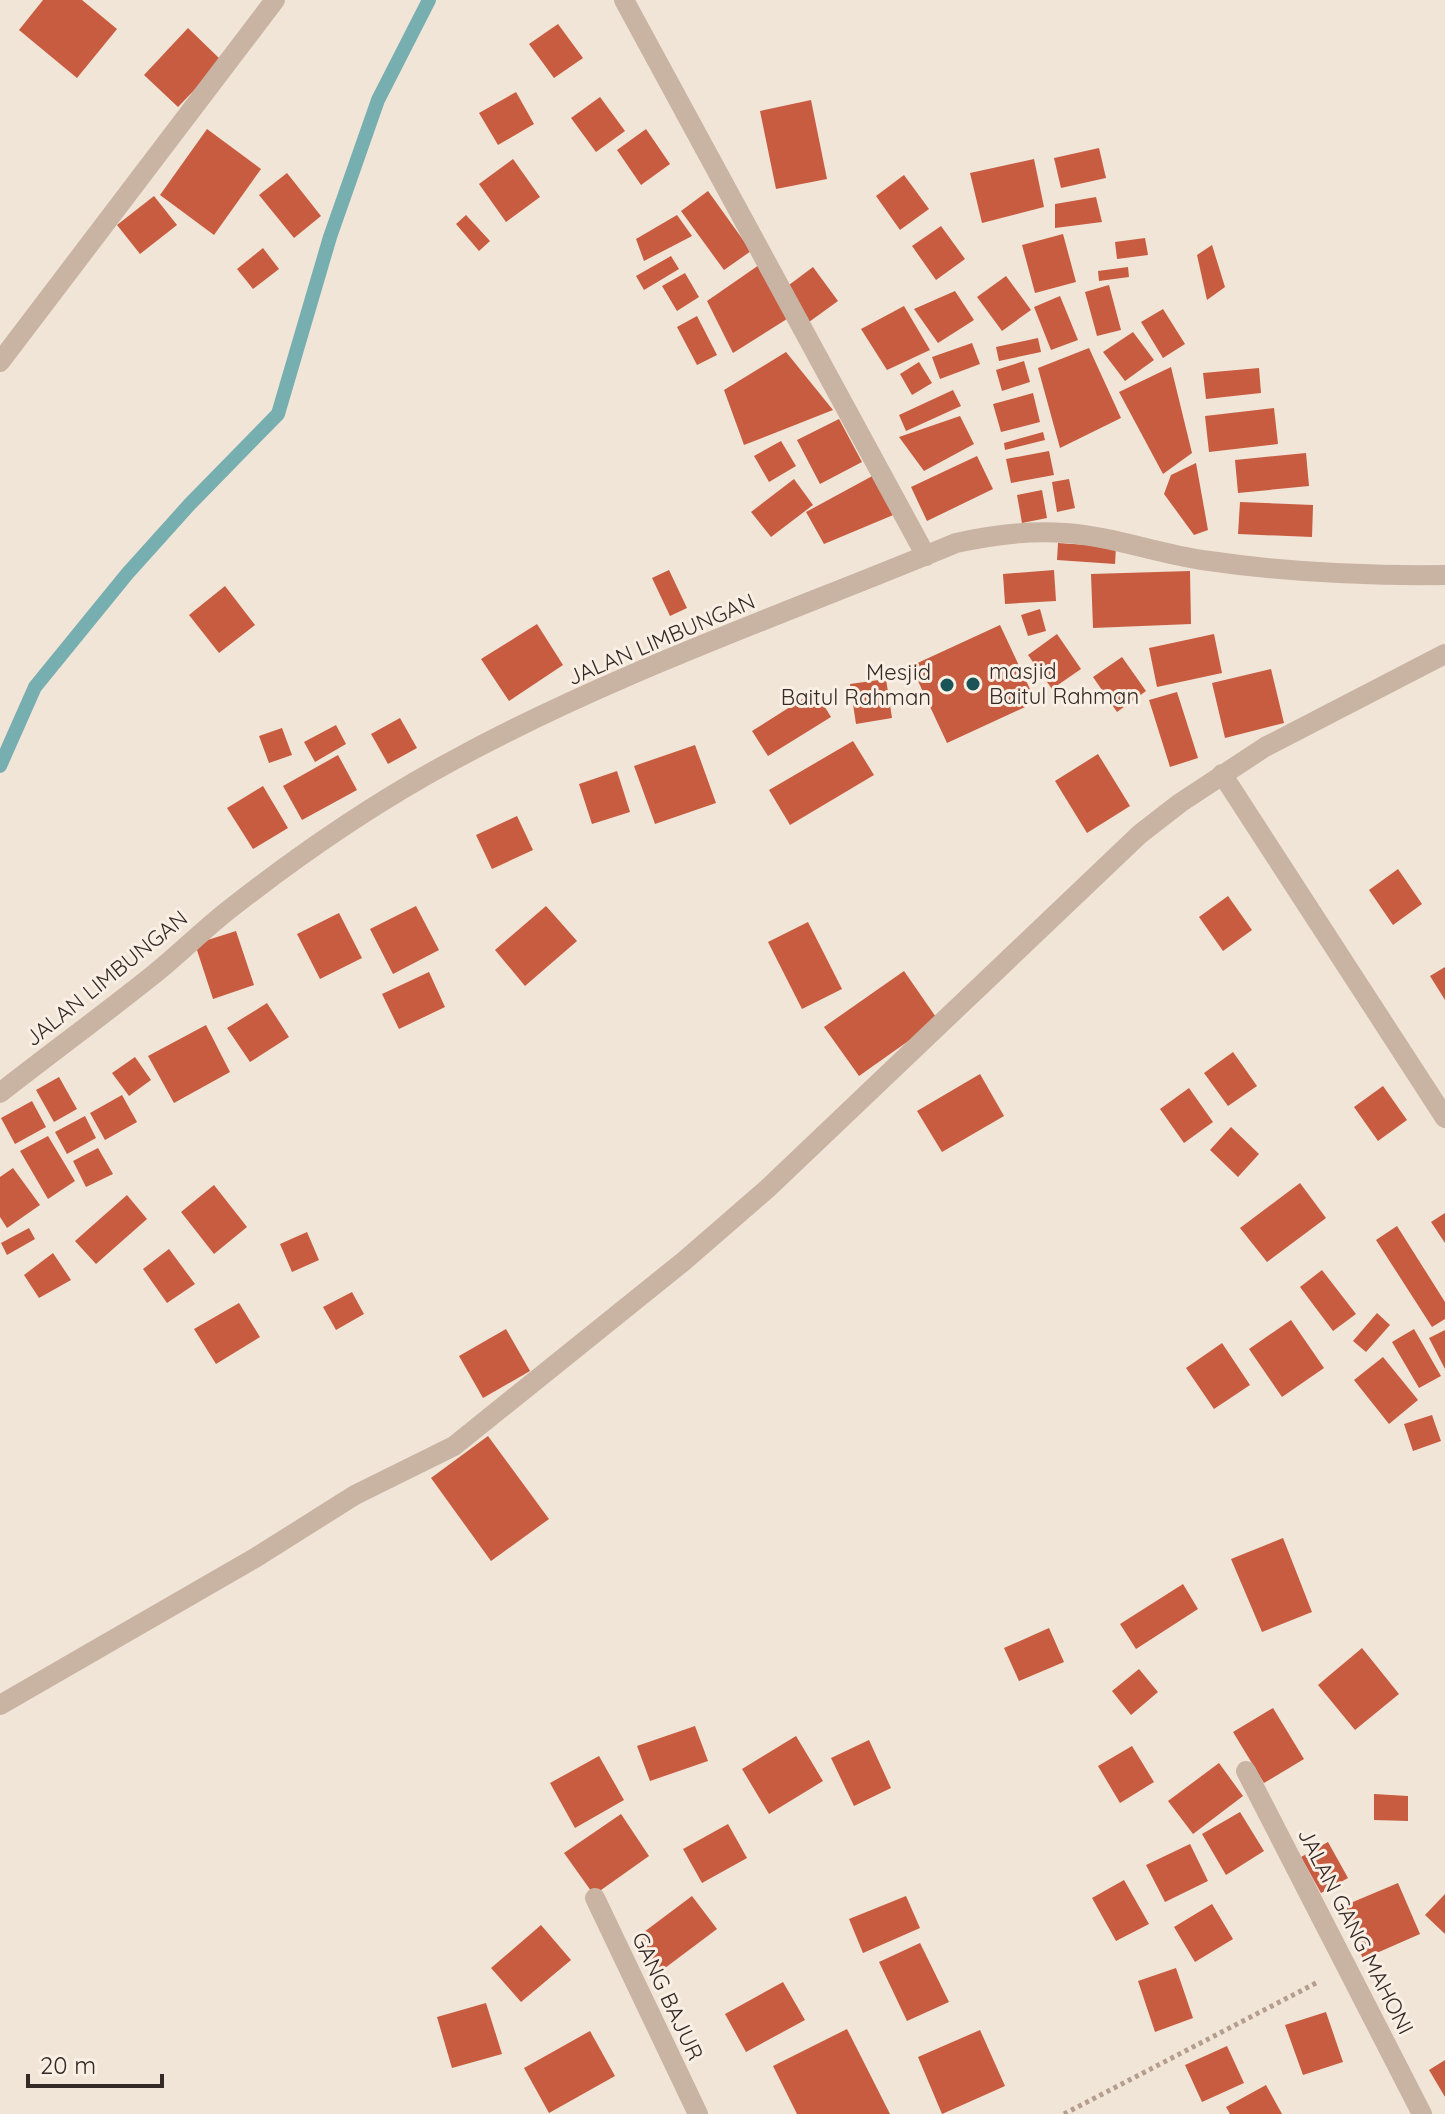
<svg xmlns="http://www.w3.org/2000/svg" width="1445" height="2114" font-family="Quicksand,sans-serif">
<rect width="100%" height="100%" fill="#f1e5d8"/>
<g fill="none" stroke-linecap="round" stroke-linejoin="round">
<!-- stream -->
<path stroke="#77aeaf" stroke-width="14" d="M0,766L35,687L127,574L189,505L278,414L330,237L378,100L429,0"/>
</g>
<!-- building -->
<g fill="#c85c40">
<path d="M43,0H82L117,29L77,78L19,30Z"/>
<path d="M558,24L583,58L554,78L529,44Z"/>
<path d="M188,28L222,61L178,107L144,75Z"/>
<path d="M516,92L534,124L498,145L479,113Z"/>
<path d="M600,97L625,131L596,152L571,118Z"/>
<path d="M811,100L827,179L776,189L760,111Z"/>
<path d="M207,129L261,169L214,235L160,195Z"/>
<path d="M646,129L670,164L641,185L617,150Z"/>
<path d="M1099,148L1106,178L1061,188L1054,158Z"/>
<path d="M513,159L540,197L506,222L479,184Z"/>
<path d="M1034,159L1044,207L982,223L970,173Z"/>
<path d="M287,173L321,216L294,238L259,195Z"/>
<path d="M904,175L929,209L900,230L876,196Z"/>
<path d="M708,191L751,251L724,270L681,211Z"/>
<path d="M154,196L177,225L140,254L117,225Z"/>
<path d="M1096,197L1102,222L1055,228V204Z"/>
<path d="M466,215L490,241L479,251L456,224Z"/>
<path d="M677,215L692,236L644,261L636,239Z"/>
<path d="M941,226L965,259L936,280L912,246Z"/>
<path d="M1063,234L1076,282L1035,293L1022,245Z"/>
<path d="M1145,238L1148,255L1117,259L1115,242Z"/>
<path d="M1212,245L1225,287L1207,300L1197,255Z"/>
<path d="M263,248L279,269L253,289L237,269Z"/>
<path d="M671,256L679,269L644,290L636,276Z"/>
<path d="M759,265L790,317L733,353L707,301Z"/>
<path d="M813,267L838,301L809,322L785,288Z"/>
<path d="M1128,267L1129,277L1099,281L1098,271Z"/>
<path d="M685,273L699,297L677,311L662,286Z"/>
<path d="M1006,276L1031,310L1002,331L977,297Z"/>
<path d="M1109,285L1121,330L1097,336L1085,292Z"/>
<path d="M955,291L974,320L938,343L914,309Z"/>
<path d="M1060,296L1078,340L1051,350L1034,307Z"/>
<path d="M904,306L930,350L887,370L861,329Z"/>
<path d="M1163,309L1185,344L1163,358L1141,322Z"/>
<path d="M697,316L717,355L697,365L677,327Z"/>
<path d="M1133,332L1154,360L1125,381L1103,352Z"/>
<path d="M1038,338L1041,352L999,361L996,347Z"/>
<path d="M972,343L980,364L940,379L932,357Z"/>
<path d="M1089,348L1121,418L1060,448L1038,368Z"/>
<path d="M786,352L833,410L744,445L724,390Z"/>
<path d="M1024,361L1030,382L1002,391L996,370Z"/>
<path d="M919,362L932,383L912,395L900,374Z"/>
<path d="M1171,367L1192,453L1163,474L1119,392Z"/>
<path d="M1259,368L1261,393L1206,399L1203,373Z"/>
<path d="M953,390L961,406L906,431L899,415Z"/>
<path d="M1033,393L1040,422L1001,432L993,404Z"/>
<path d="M1274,408L1278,444L1209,452L1205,416Z"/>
<path d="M960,416L974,444L924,471L899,437Z"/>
<path d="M839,419L862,462L820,484L797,440Z"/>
<path d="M1043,432L1045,440L1005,450L1004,443Z"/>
<path d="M781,441L796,466L769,482L754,456Z"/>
<path d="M1049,451L1054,475L1011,483L1006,459Z"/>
<path d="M1306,453L1309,486L1238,493L1235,460Z"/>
<path d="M977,456L993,489L927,521L911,487Z"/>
<path d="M1196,463L1208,530L1194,535L1164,494L1171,475Z"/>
<path d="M876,474L898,513L824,544L806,512Z"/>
<path d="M794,479L813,505L771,537L751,512Z"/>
<path d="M1069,479L1075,508L1057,512L1052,482Z"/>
<path d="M1042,490L1047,518L1022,523L1017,495Z"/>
<path d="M1240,502L1313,505L1312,537L1238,534Z"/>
<path d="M1058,543L1116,547L1115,564L1057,560Z"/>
<path d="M669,570L687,608L670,616L652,578Z"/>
<path d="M1054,570L1056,601L1005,604L1003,574Z"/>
<path d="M1190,571L1191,624L1093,628L1091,574Z"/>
<path d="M225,586L255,625L219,653L189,615Z"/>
<path d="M1040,609L1046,631L1028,636L1021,615Z"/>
<path d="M537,624L563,665L509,701L481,659Z"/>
<path d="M1000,625L1036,702L947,743L911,666Z"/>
<path d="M1057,634L1081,669L1052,689L1028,655Z"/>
<path d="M1214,634L1222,673L1157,687L1149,648Z"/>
<path d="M1122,657L1146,691L1117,712L1093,677Z"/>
<path d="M1271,669L1284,723L1225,738L1212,683Z"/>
<path d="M886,679L892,718L856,724L850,684Z"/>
<path d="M815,691L831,717L768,756L752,731Z"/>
<path d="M1177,692L1198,758L1170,767L1149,700Z"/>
<path d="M400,718L417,748L388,764L371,734Z"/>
<path d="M336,725L346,744L315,762L304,742Z"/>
<path d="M282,728L292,755L269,763L259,736Z"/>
<path d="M853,741L874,775L790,825L769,790Z"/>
<path d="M695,745L716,803L655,824L634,766Z"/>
<path d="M1098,754L1130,806L1087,833L1055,781Z"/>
<path d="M338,755L357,790L302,820L283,786Z"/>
<path d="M617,771L630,812L592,824L579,784Z"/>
<path d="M263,786L288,828L253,849L227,808Z"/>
<path d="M517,816L533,850L492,869L476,835Z"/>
<path d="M1398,869L1422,904L1393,925L1369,890Z"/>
<path d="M1228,896L1252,930L1223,951L1199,917Z"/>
<path d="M416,906L439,950L393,974L370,929Z"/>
<path d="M546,906L577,941L525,986L495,950Z"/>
<path d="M339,913L362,958L320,979L297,934Z"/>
<path d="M808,922L842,989L802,1009L768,942Z"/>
<path d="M236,931L254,985L213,999L195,944Z"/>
<path d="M1445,967V1000L1430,976Z"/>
<path d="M904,971L938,1020L859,1076L824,1027Z"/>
<path d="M429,972L445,1007L399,1029L382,994Z"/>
<path d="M267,1003L289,1037L250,1062L227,1028Z"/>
<path d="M206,1025L230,1072L174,1103L148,1056Z"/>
<path d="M1233,1052L1257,1086L1228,1106L1204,1073Z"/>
<path d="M135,1057L151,1080L129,1096L112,1073Z"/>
<path d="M980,1074L1004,1116L942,1152L917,1111Z"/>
<path d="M59,1077L77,1109L54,1122L36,1090Z"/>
<path d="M1383,1086L1407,1120L1378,1141L1354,1107Z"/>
<path d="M1189,1088L1213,1122L1184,1143L1160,1109Z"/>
<path d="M122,1095L137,1122L105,1140L90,1113Z"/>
<path d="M32,1101L46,1127L15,1144L1,1118Z"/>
<path d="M85,1116L96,1138L67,1154L55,1132Z"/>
<path d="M1231,1127L1259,1154L1238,1177L1210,1150Z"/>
<path d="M48,1136L75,1181L48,1199L20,1151Z"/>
<path d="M98,1148L113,1174L86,1187L73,1161Z"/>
<path d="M13,1168L40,1205L7,1228L0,1217V1177Z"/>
<path d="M1300,1183L1326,1218L1267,1262L1240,1228Z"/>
<path d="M214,1185L247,1227L214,1254L181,1212Z"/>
<path d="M127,1195L147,1219L96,1264L75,1241Z"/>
<path d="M1445,1213V1243L1431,1222Z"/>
<path d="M1397,1226L1445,1302V1319L1432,1327L1376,1240Z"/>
<path d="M29,1228L35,1239L7,1255L1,1243Z"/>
<path d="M307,1232L319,1260L292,1272L280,1244Z"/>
<path d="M169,1249L195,1284L167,1303L143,1269Z"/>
<path d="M53,1253L71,1280L39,1298L24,1275Z"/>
<path d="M1322,1270L1356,1314L1333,1331L1300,1287Z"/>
<path d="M352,1292L364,1314L336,1330L323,1307Z"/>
<path d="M239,1303L260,1337L216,1364L194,1329Z"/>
<path d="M1377,1313L1390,1325L1366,1352L1353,1341Z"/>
<path d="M1291,1320L1324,1368L1282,1397L1249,1349Z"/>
<path d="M506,1329L530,1371L483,1398L459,1356Z"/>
<path d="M1414,1329L1441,1376L1419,1388L1392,1342Z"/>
<path d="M1445,1330V1369L1429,1338Z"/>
<path d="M1222,1343L1250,1385L1214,1409L1186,1368Z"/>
<path d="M1383,1357L1418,1400L1389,1424L1354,1380Z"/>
<path d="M1432,1415L1441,1441L1413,1451L1404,1424Z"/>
<path d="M488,1436L549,1519L491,1561L431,1478Z"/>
<path d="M1283,1538L1312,1612L1262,1632L1231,1559Z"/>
<path d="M1183,1584L1198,1609L1136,1649L1120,1624Z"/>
<path d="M1049,1628L1064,1662L1019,1681L1004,1648Z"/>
<path d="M1362,1648L1399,1694L1355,1730L1318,1685Z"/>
<path d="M1139,1669L1158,1692L1131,1715L1112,1691Z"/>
<path d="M1273,1708L1304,1759L1264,1783L1233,1732Z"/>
<path d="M695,1726L708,1761L650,1781L637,1746Z"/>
<path d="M796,1736L823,1781L769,1814L742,1769Z"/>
<path d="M869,1740L891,1788L854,1806L831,1758Z"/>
<path d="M1132,1746L1154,1782L1120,1803L1098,1766Z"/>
<path d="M599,1756L624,1800L575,1828L550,1783Z"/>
<path d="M1219,1763L1243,1796L1193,1834L1168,1801Z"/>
<path d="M1374,1794L1408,1796V1821L1374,1820Z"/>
<path d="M1240,1812L1264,1851L1226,1875L1202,1834Z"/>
<path d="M621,1814L649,1856L594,1895L564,1853Z"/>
<path d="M728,1824L747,1858L702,1883L683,1849Z"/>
<path d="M1328,1842L1348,1878L1321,1893L1301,1857Z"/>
<path d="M1190,1844L1208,1881L1165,1902L1146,1865Z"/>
<path d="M1124,1880L1149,1924L1116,1941L1092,1898Z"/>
<path d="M1398,1883L1420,1934L1363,1959L1341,1907Z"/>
<path d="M1445,1894V1934L1425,1915Z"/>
<path d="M692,1896L717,1929L657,1974L632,1941Z"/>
<path d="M906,1896L920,1928L863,1953L849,1919Z"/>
<path d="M1212,1904L1233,1939L1195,1962L1174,1927Z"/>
<path d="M541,1925L571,1960L521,2002L491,1968Z"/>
<path d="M920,1943L949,2002L907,2021L879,1962Z"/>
<path d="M1176,1968L1193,2018L1155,2032L1138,1981Z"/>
<path d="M783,1982L805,2020L746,2052L725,2014Z"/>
<path d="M486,2003L502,2054L452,2068L437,2017Z"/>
<path d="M1326,2012L1343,2062L1303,2075L1285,2025Z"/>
<path d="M847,2029L890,2114H797L773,2066Z"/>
<path d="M980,2030L1005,2086L942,2114L918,2057Z"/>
<path d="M590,2031L615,2076L549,2113L524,2068Z"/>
<path d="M1227,2046L1244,2083L1202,2102L1185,2065Z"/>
<path d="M1445,2060V2097L1429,2070Z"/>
<path d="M1266,2085L1282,2114H1230L1226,2107Z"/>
</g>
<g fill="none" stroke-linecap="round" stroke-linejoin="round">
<!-- path -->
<path stroke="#b59e8e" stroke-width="5" stroke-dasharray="4 4" stroke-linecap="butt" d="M1064,2114L1318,1982"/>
<!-- minor -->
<g stroke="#c9b4a4" stroke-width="20">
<path d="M624,0L926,556"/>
<path d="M0,362L275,0"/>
<path d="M1222,774L1445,1118"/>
<path d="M0,1093C51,1053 103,1015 153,975C178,955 201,932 226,912C297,856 372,804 452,761C613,673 788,613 956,543C993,535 1028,530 1065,533C1111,536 1156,553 1202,560C1283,572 1363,576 1445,575"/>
<path d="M0,1705L255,1558L355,1495L454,1446L684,1261L767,1189L1140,834L1180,803L1265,747L1445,654"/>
<path d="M1246,1771L1422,2114"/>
<path d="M595,1898L698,2114"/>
</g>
</g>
<!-- markers -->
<g fill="#1b5456" stroke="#f9efe4" stroke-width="3">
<circle cx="973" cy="684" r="8"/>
<circle cx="947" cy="685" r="8"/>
</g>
<g text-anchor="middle" stroke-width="6" stroke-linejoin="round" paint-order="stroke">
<!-- street labels -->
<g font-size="22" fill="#352a26" stroke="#f9efe4">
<text transform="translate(661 639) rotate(-23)" y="8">JALAN LIMBUNGAN</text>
<text transform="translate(106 978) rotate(-39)" y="8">JALAN LIMBUNGAN</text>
<text transform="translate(1356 1931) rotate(63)" y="8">JALAN GANG MAHONI</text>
<text transform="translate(668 1996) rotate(65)" y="8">GANG BAJUR</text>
</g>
<!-- poi labels -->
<g font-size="22" fill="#352a26" stroke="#f9efe4" text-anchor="start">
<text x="989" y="679">masjid<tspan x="989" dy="25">Baitul Rahman</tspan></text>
<text x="931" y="680" text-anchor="end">Mesjid<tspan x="931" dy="25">Baitul Rahman</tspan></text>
</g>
</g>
<!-- scale -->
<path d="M28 2074v12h134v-12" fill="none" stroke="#352a26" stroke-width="4"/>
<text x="40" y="2074" font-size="24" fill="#352a26" stroke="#f9efe4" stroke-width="6" paint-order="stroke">20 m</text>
</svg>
